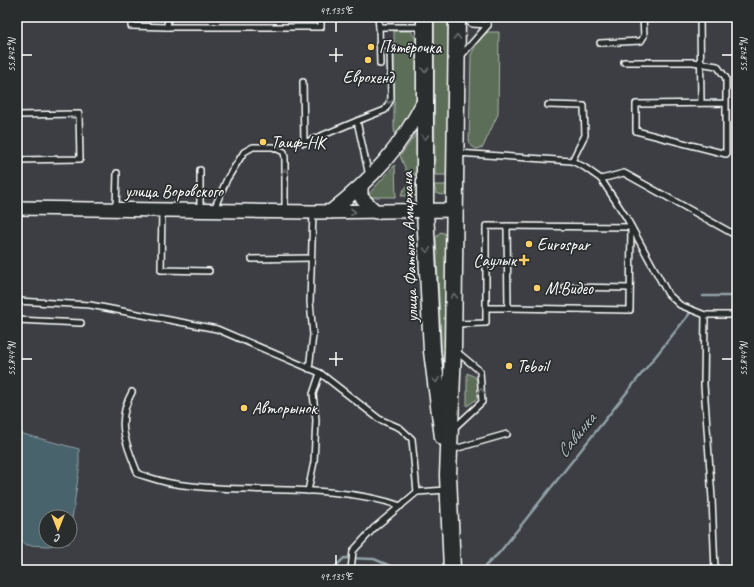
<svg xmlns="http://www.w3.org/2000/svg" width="754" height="587" font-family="Caveat,sans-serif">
<rect width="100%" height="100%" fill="#3c3e43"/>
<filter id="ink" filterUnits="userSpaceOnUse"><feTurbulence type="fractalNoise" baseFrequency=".025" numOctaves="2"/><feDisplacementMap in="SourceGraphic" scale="8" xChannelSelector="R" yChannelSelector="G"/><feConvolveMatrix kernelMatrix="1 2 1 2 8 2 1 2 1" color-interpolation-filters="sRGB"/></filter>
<g filter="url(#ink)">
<!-- green -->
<g fill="#5b6e58" stroke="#adb6ac">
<path d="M434,17H448V175H435Z"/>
<path d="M394,31H411L416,39L417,93L415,109L395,141L394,127Z"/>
<path d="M488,32H499L498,114L483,147L476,149L470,145L469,142L471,55L479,39Z"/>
<path d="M418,131L419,175H408L400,156Z"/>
<path d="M395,165L396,197H366Z"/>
<path d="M419,184V196H401L402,192L407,186Z"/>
<path d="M434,185H448L447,193L442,195L436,193Z"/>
<path d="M440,232L444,233L447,238V397H444L436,238Z"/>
<path d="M467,373L475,377L480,385L477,399L467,406Z"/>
</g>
<!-- water -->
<path fill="#48636c" stroke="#91a1a7" d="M19,433L79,449V471L70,533V517H46V541H69V543L48,546L26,545L17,538V444Z"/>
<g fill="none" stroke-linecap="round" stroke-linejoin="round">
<!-- stream -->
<g stroke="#91a1a7" stroke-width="2.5">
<path d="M703,296H737"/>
<path d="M332,570L344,558L374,559L400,570"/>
<path d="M481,570L499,553L690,313"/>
</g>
<!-- service casing -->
<g stroke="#fff" stroke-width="8">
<g id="service">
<path d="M168,17L167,27H321V17"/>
<path d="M378,17L379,27H422"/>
<path d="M462,17L472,24L488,25"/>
<path d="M700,17L701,103"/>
<path d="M131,26L167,27"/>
<path d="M379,27L380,64"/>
<path d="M600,43L641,41L644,36L643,17"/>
<path d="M461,56L488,25V17"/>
<path d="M624,62H693L717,66L726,78V154L636,131V104L726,103"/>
<path d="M303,82L304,143L357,121"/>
<path d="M548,105L584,106L585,135L572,161"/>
<path d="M17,115L79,114L80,159L17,160"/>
<path d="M458,153L572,161L584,167L601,179L626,217L668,294L680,305L705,315H737"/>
<path d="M200,170V209"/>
<path d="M369,176L357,121L385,110L391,99L390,46L379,44"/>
<path d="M601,179L624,173L737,236"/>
<path d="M116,208L117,173"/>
<path d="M214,209L227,179L244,152L253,147H273L284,152L285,158V211"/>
<path d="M162,210L161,270L209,271"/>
<path d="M252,259L311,258"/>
<path d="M565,287L630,288"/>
<path d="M17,301L90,305L217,329L320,373L379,419L400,428L412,439L417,492"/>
<path d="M486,308H508L507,226"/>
<path d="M705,315L704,385L712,499L715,570"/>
<path d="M17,320L81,323"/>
<path d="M455,324L486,323V226L631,227L630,310L508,308"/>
<path d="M309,369L313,335L310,302L313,213"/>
<path d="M132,392C115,423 126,443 138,474C148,477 159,481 170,483C246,496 327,481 401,506"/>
<path d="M453,429L482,402L480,371L456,351"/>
<path d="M451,450L507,434"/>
<path d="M308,491L314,462L316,420L313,394L320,373"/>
<path d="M351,570L353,551L374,528L417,492L446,490"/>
</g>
</g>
<!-- tertiary casing -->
<g stroke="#fff" stroke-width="16">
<g id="tertiary">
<path d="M361,187V197L376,212"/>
<path d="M17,208L313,212L456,210"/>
<path d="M330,212C373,178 400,149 425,99"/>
</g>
</g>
<!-- primary casing -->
<g stroke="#fff" stroke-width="19">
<g id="primary">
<path d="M425,17V211L432,351L443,437"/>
<path d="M452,570L448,475L453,349L457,17"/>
</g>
</g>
<!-- service -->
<use href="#service" stroke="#2a2d2e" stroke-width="5"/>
<!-- tertiary -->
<use href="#tertiary" stroke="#2a2d2e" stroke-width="13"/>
<!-- primary -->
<use href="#primary" stroke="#2a2d2e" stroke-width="16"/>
</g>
<!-- one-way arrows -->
<defs><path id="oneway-chevron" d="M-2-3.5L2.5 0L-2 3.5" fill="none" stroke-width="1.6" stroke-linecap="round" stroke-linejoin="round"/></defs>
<g stroke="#6a6c6d">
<use href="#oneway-chevron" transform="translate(457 37) rotate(-90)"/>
<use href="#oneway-chevron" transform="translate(425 70) rotate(90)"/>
<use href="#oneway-chevron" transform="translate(389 101) rotate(109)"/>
<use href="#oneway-chevron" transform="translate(425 137) rotate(90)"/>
<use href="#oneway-chevron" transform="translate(285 172) rotate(-91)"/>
<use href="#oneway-chevron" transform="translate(353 212)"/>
<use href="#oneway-chevron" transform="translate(427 250) rotate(87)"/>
<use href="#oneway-chevron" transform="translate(454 296) rotate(-89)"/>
<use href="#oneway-chevron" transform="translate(436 380) rotate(83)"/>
<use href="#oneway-chevron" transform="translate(481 391) rotate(-92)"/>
</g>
</g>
<!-- ticks -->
<path fill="none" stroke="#fff" stroke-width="1.5" d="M336,22V32M336,48V62M22,55H32M329,55H343M722,55H732M336,352V366M22,359H32M329,359H343M722,359H732M336,555V565"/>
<!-- markers -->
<g fill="#ffd166" stroke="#2a2d2e" stroke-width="1.5">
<circle cx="371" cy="47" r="4"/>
<circle cx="368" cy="60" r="4"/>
<circle cx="263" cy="142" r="4"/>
<circle cx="529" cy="244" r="4"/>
<path d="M522 254h4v4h4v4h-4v4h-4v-4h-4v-4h4z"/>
<circle cx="537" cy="288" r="4"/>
<circle cx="509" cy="366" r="4"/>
<circle cx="244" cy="408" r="4"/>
</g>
<g text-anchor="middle" stroke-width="3.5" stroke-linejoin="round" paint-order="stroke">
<!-- poi labels -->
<g font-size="17" fill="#fff" stroke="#2a2d2e" text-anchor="start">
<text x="379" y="53">Пятёрочка</text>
<text x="368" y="83" text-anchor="middle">Еврохенд</text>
<text x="271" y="148">Таиф-НК</text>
<text x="537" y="250">Eurospar</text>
<text x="516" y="266" text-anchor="end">Саулык</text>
<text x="545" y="294">М.Видео</text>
<text x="517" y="372">Teboil</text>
<text x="252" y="414">Авторынок</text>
</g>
<!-- street labels -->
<g font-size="17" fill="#fff" stroke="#2a2d2e">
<text x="174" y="197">улица Воровского</text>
<text transform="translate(409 247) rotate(-92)" y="6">улица Фатыха Амирхана</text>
</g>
<!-- water labels -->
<g font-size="18" font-style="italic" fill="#adb9bd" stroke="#2a2d2e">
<text transform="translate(576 435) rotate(-51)" y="6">Савинка</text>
</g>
</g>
<!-- margin -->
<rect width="754" height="587" fill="none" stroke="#2a2d2e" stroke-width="44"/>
<!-- north arrow -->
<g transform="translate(58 529) rotate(180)"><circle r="19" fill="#2a2d2e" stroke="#7f8182"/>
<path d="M0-3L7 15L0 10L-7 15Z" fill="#ffd166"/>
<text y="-6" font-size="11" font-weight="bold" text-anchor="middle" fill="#ffffff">С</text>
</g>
<rect x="22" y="22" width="710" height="543" fill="none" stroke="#fff" stroke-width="1.5"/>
<g font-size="10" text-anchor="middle" fill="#fff">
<text x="336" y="14">49.135°E</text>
<text transform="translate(743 55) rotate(-90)" y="4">55.842°N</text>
<text transform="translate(11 55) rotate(-90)" y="4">55.842°N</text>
<text transform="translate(743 359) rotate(-90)" y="4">55.844°N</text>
<text transform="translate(11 359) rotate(-90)" y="4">55.844°N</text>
<text x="336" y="580">49.135°E</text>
</g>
</svg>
